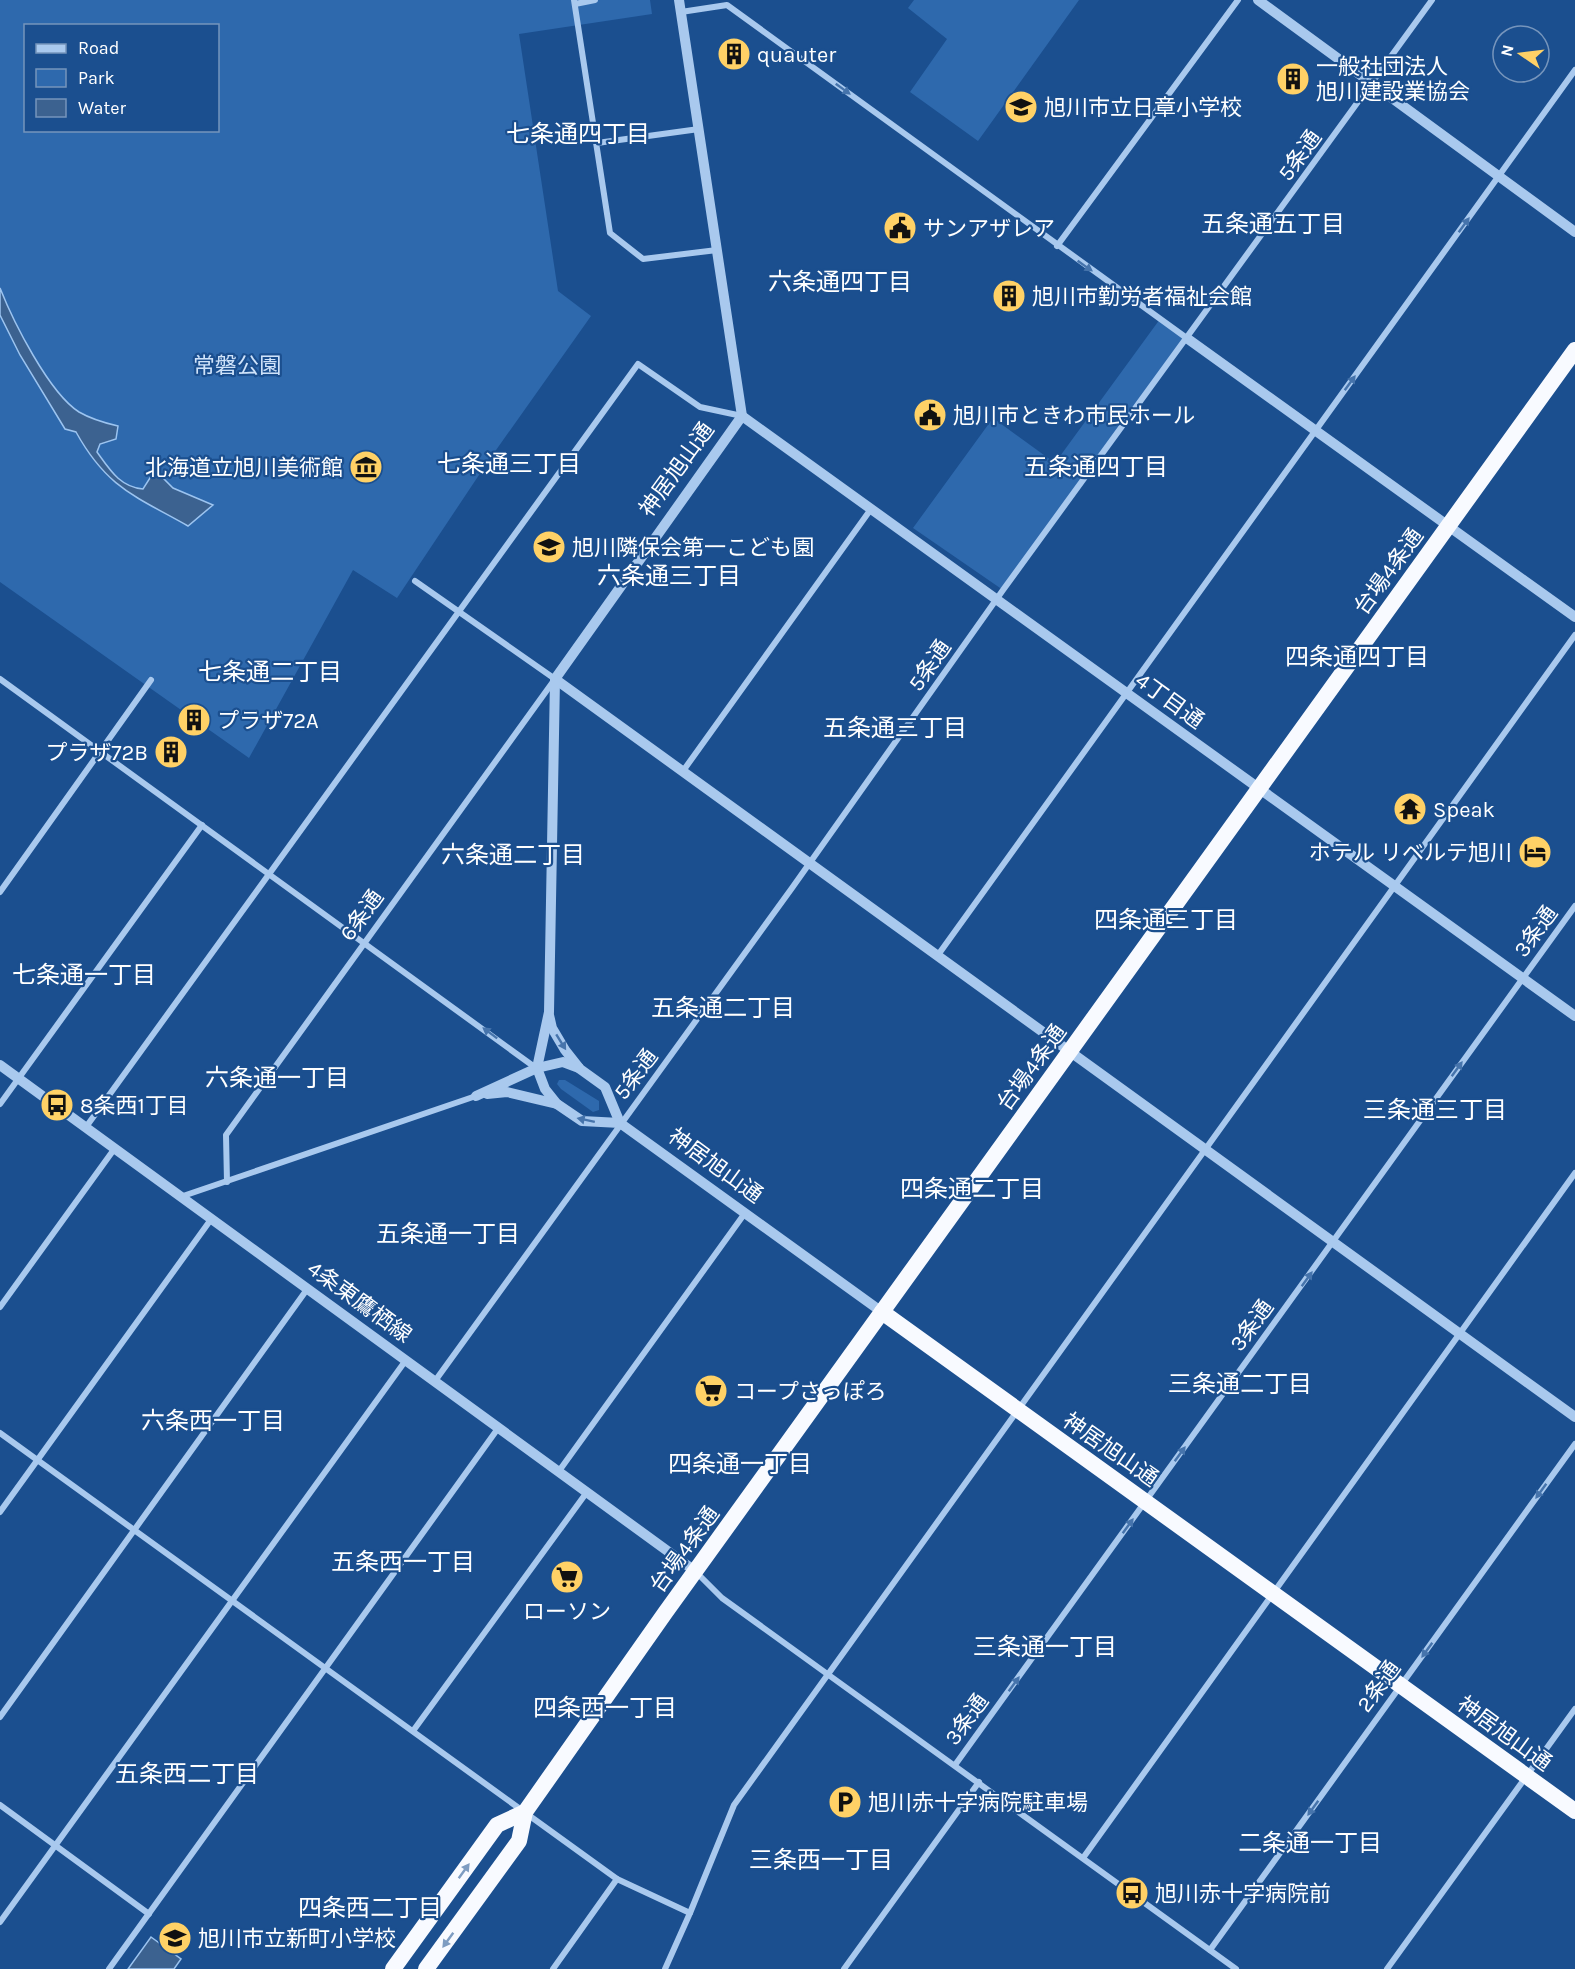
<svg xmlns="http://www.w3.org/2000/svg" width="1575" height="1969" font-family="Karla,'Noto Sans JP',sans-serif">
<rect width="100%" height="100%" fill="#1b4f8f"/>
<!-- green -->
<g fill="#2e69ad" fill-rule="evenodd">
<path d="M0,0H650L652,14L519,34L558,291L591,316L489,460L397,598L353,570L249,758L0,582ZM26,26H218V130H26Z"/>
<path d="M914,0H1079L978,141L910,92L947,39L908,8Z"/>
<path d="M1160,319L1188,339L1003,590L913,528L993,418L1055,463Z"/>
<path d="M559,1080H565L599,1101V1110L593,1112L561,1089L557,1084Z"/>
</g>
<!-- water -->
<g fill="#3c6290" stroke="#9cc4f0" stroke-width="1.5">
<path d="M0,288C13,321 49,393 79,412C91,419 105,423 118,426L116,439L100,444L97,452C110,470 120,487 143,489L155,470L173,488L213,505L188,526C135,496 107,488 76,432L65,429L20,355L0,315Z"/>
<path d="M151,1937L181,1959L174,1969H128Z"/>
</g>
<g fill="none" stroke-linecap="round" stroke-linejoin="round">
<!-- minor -->
<g stroke="#a9c9ee" stroke-width="6">
<path d="M574,0L610,233L643,259L717,250"/>
<path d="M575,4L595,0"/>
<path d="M681,12L727,5L1188,339"/>
<path d="M597,143L699,129"/>
<path d="M1057,246L1238,0"/>
<path d="M0,679L536,1068"/>
<path d="M683,771L871,509"/>
<path d="M0,892L151,680"/>
<path d="M938,955L1575,70"/>
<path d="M0,1104L202,825"/>
<path d="M86,1127L638,364L700,407L742,416"/>
<path d="M227,1182L226,1135L555,679L415,581"/>
<path d="M183,1196L476,1096"/>
<path d="M0,1307L115,1148"/>
<path d="M435,1381L792,888L1003,590L1432,0"/>
<path d="M0,1433L617,1879L690,1913"/>
<path d="M559,1471L745,1213"/>
<path d="M0,1512L212,1218"/>
<path d="M695,1571L722,1598L1236,1969"/>
<path d="M0,1717L308,1288"/>
<path d="M413,1731L587,1492"/>
<path d="M955,1765L1575,906"/>
<path d="M0,1805L149,1914"/>
<path d="M1083,1858L1575,1173"/>
<path d="M0,1922L406,1360"/>
<path d="M1210,1950L1575,1444"/>
<path d="M109,1969L499,1427"/>
<path d="M553,1969L617,1879"/>
<path d="M665,1969L690,1913L734,1805L1575,635"/>
<path d="M844,1969L979,1782"/>
<path d="M1387,1969L1575,1709"/>
</g>
<!-- tertiary -->
<g stroke="#a9c9ee" stroke-width="10">
<path d="M1258,0L1575,232"/>
<path d="M1188,339L1575,617"/>
<path d="M742,416L1575,1016"/>
<path d="M555,679L1575,1417"/>
<path d="M549,1015L552,1028L565,1050L580,1069L605,1087L620,1123L882,1312"/>
<path d="M0,1065L695,1571"/>
<path d="M487,1094L507,1092L557,1104"/>
<path d="M476,1096L537,1068L563,1062L579,1068"/>
<path d="M620,1123L582,1121L557,1104L545,1089L537,1068L549,1012L555,679L742,416L679,0"/>
</g>
<!-- trunk -->
<g stroke="#f8faff" stroke-width="16">
<path d="M882,1312L1575,1811"/>
<path d="M393,1969L497,1825L525,1812"/>
<path d="M426,1969L519,1841L525,1812L665,1613L1575,350"/>
</g>
</g>
<!-- one-way arrows -->
<defs><path id="oneway-solid" d="M-6-.8H1V-3.2L6.5 0L1 3.2V.8H-6Z" transform="scale(1.5)"/></defs>
<g fill="#4674ac">
<use href="#oneway-solid" transform="translate(843 89) rotate(36)"/>
<use href="#oneway-solid" transform="translate(1464 225) rotate(-54)"/>
<use href="#oneway-solid" transform="translate(1085 266) rotate(35)"/>
<use href="#oneway-solid" transform="translate(1350 383) rotate(-54)"/>
<use href="#oneway-solid" transform="translate(490 1033) rotate(-143)"/>
<use href="#oneway-solid" transform="translate(561 1042) rotate(58)"/>
<use href="#oneway-solid" transform="translate(1457 1069) rotate(-54)"/>
<use href="#oneway-solid" transform="translate(586 1120) rotate(-168)"/>
<use href="#oneway-solid" transform="translate(1307 1279) rotate(-54)"/>
<use href="#oneway-solid" transform="translate(1180 1454) rotate(-54)"/>
<use href="#oneway-solid" transform="translate(1541 1491) rotate(126)"/>
<use href="#oneway-solid" transform="translate(1128 1526) rotate(-54)"/>
<use href="#oneway-solid" transform="translate(1427 1650) rotate(126)"/>
<use href="#oneway-solid" transform="translate(1014 1684) rotate(-54)"/>
<use href="#oneway-solid" transform="translate(1313 1808) rotate(126)"/>
</g>
<g fill="#7e9cc1">
<use href="#oneway-solid" transform="translate(464 1871) rotate(-54)"/>
<use href="#oneway-solid" transform="translate(448 1940) rotate(126)"/>
</g>
<!-- icons -->
<defs>
<g id="building-disc" transform="scale(1.725)"><circle r="9.5" fill="#ffd166" stroke="#1b4f8f"/><path d="M-4-6H4V6H1V3H-1V6H-4ZM-2.5-4.3h1.7v1.8h-1.7ZM.8-4.3h1.7v1.8H.8ZM-2.5-1h1.7V.8h-1.7ZM.8-1h1.7V.8H.8Z" fill="#111"/></g>
<g id="school-disc" transform="scale(1.725)"><circle r="9.5" fill="#ffd166" stroke="#1b4f8f"/><path d="M0-5L7-2L0 1L-7-2ZM-4 1L0 2.5L4 1V4Q0 6-4 4Z" fill="#111"/></g>
<g id="civic-disc" transform="scale(1.725)"><circle r="9.5" fill="#ffd166" stroke="#1b4f8f"/><path d="M-.6-6.5H3V-4.5H.6V-3L4-1V1h2V6H-6V1h2V-1L-.6-3ZM-1.2 2.5V6h2.4V2.5Z" fill="#111"/></g>
<g id="museum-disc" transform="scale(1.725)"><circle r="9.5" fill="#ffd166" stroke="#1b4f8f"/><path d="M0-6L6-3V-2H-6V-3ZM-5-1h2V3h-2ZM-1-1h2V3h-2ZM3-1h2V3H3ZM-6 4H6V6H-6Z" fill="#111"/></g>
<g id="temple-disc" transform="scale(1.725)"><circle r="9.5" fill="#ffd166" stroke="#1b4f8f"/><path d="M0-6L5-2H3V0L6.5 2.5H4V6H1.5V3h-3V6H-4V2.5H-6.5L-3 0V-2H-5Z" fill="#111"/></g>
<g id="hotel-disc" transform="scale(1.725)"><circle r="9.5" fill="#ffd166" stroke="#1b4f8f"/><path d="M-6-4.5h1.5V1H6V5H4.5V3h-9V5H-6ZM-4 0a1.8 1.8 0 1 1 3.6 0ZM.5 0V-2.5h3Q6-2.5 6 0Z" fill="#111"/></g>
<g id="bus-disc" transform="scale(1.725)"><circle r="9.5" fill="#ffd166" stroke="#1b4f8f"/><path d="M-5-6H5V4H4V6H2V4H-2V6H-4V4H-5ZM-3.5-4V0h7V-4ZM-3.5 1.2v1.5H-2V1.2ZM2 1.2v1.5H3.5V1.2Z" fill="#111"/></g>
<g id="supermarket-disc" transform="scale(1.725)"><circle r="9.5" fill="#ffd166" stroke="#1b4f8f"/><path d="M-6-5.5h2.5l.6 2H6L4.5 2H-2.5L-4.4-4H-6ZM-1.5 3.2a1.3 1.3 0 1 0 .1 0ZM3 3.2a1.3 1.3 0 1 0 .1 0Z" fill="#111"/></g>
<g id="parking-disc" transform="scale(1.725)"><circle r="9.5" fill="#ffd166" stroke="#1b4f8f"/><path d="M-3.5-5.5H1a3.5 3.5 0 0 1 0 7H-1V5.5H-3.5ZM-1-3.4V-.6H.8a1.4 1.4 0 0 0 0-2.8Z" fill="#111"/></g>
</defs>
<g fill-rule="evenodd">
<use href="#building-disc" x="734" y="54"/>
<use href="#building-disc" x="1293" y="79"/>
<use href="#school-disc" x="1021" y="107"/>
<use href="#civic-disc" x="900" y="228"/>
<use href="#building-disc" x="1009" y="296"/>
<use href="#civic-disc" x="930" y="415"/>
<use href="#museum-disc" x="366" y="467"/>
<use href="#school-disc" x="549" y="547"/>
<use href="#building-disc" x="194" y="720"/>
<use href="#building-disc" x="171" y="752"/>
<use href="#temple-disc" x="1410" y="809"/>
<use href="#hotel-disc" x="1535" y="852"/>
<use href="#bus-disc" x="57" y="1105"/>
<use href="#supermarket-disc" x="711" y="1391"/>
<use href="#supermarket-disc" x="567" y="1577"/>
<use href="#parking-disc" x="845" y="1802"/>
<use href="#bus-disc" x="1132" y="1893"/>
<use href="#school-disc" x="175" y="1938"/>
</g>
<g text-anchor="middle" stroke-width="4.5" stroke-linejoin="round" paint-order="stroke">
<!-- poi labels -->
<g font-size="22" fill="#fff" stroke="#1b4f8f" text-anchor="start">
<text x="757" y="62">quauter</text>
<text x="1316" y="74">一般社団法人<tspan x="1316" dy="25">旭川建設業協会</tspan></text>
<text x="1044" y="115">旭川市立日章小学校</text>
<text x="923" y="236">サンアザレア</text>
<text x="1032" y="304">旭川市勤労者福祉会館</text>
<text x="953" y="423">旭川市ときわ市民ホール</text>
<text x="343" y="475" text-anchor="end">北海道立旭川美術館</text>
<text x="572" y="555">旭川隣保会第一こども園</text>
<text x="217" y="728">プラザ72A</text>
<text x="148" y="760" text-anchor="end">プラザ72B</text>
<text x="1433" y="817">Speak</text>
<text x="1512" y="860" text-anchor="end">ホテル リベルテ旭川</text>
<text x="80" y="1113">8条西1丁目</text>
<text x="734" y="1399">コープさっぽろ</text>
<text x="567" y="1619" text-anchor="middle">ローソン</text>
<text x="868" y="1810">旭川赤十字病院駐車場</text>
<text x="1155" y="1901">旭川赤十字病院前</text>
<text x="198" y="1946">旭川市立新町小学校</text>
</g>
<!-- street labels -->
<g font-size="22" fill="#fff" stroke="#1b4f8f">
<text transform="translate(1299 155) rotate(-54)" y="8">5条通</text>
<text transform="translate(676 469) rotate(-54)" y="8">神居旭山通</text>
<text transform="translate(1388 571) rotate(-54)" y="8">台場4条通</text>
<text transform="translate(929 665) rotate(-55)" y="8">5条通</text>
<text transform="translate(1170 700) rotate(36)" y="8">4丁目通</text>
<text transform="translate(361 915) rotate(-54)" y="8">6条通</text>
<text transform="translate(1535 931) rotate(-54)" y="8">3条通</text>
<text transform="translate(1031 1067) rotate(-54)" y="8">台場4条通</text>
<text transform="translate(635 1074) rotate(-53)" y="8">5条通</text>
<text transform="translate(716 1165) rotate(36)" y="8">神居旭山通</text>
<text transform="translate(360 1301) rotate(36)" y="8">4条東鷹栖線</text>
<text transform="translate(1251 1325) rotate(-54)" y="8">3条通</text>
<text transform="translate(1111 1449) rotate(35)" y="8">神居旭山通</text>
<text transform="translate(684 1549) rotate(-54)" y="8">台場4条通</text>
<text transform="translate(1378 1686) rotate(-54)" y="8">2条通</text>
<text transform="translate(966 1719) rotate(-54)" y="8">3条通</text>
<text transform="translate(1505 1733) rotate(36)" y="8">神居旭山通</text>
</g>
<!-- park labels -->
<g font-size="22" fill="#cfe3fa" stroke="#1b4f8f">
<text x="237" y="373">常磐公園</text>
</g>
<!-- neighbourhood labels -->
<g font-size="24" fill="#fff" stroke="#1b4f8f">
<text x="578" y="142">七条通四丁目</text>
<text x="1273" y="232">五条通五丁目</text>
<text x="840" y="290">六条通四丁目</text>
<text x="509" y="472">七条通三丁目</text>
<text x="1096" y="475">五条通四丁目</text>
<text x="669" y="584">六条通三丁目</text>
<text x="1357" y="665">四条通四丁目</text>
<text x="270" y="680">七条通二丁目</text>
<text x="895" y="736">五条通三丁目</text>
<text x="513" y="863">六条通二丁目</text>
<text x="1166" y="928">四条通三丁目</text>
<text x="84" y="983">七条通一丁目</text>
<text x="723" y="1016">五条通二丁目</text>
<text x="277" y="1086">六条通一丁目</text>
<text x="1435" y="1118">三条通三丁目</text>
<text x="972" y="1197">四条通二丁目</text>
<text x="448" y="1242">五条通一丁目</text>
<text x="1240" y="1392">三条通二丁目</text>
<text x="213" y="1429">六条西一丁目</text>
<text x="740" y="1472">四条通一丁目</text>
<text x="403" y="1570">五条西一丁目</text>
<text x="1045" y="1655">三条通一丁目</text>
<text x="605" y="1716">四条西一丁目</text>
<text x="187" y="1782">五条西二丁目</text>
<text x="1310" y="1851">二条通一丁目</text>
<text x="821" y="1868">三条西一丁目</text>
<text x="370" y="1916">四条西二丁目</text>
</g>
</g>
<!-- legend -->
<rect x="24" y="24" width="195" height="108" fill="#1b4f8f" stroke="#7695bc" stroke-width="1.5"/>
<rect x="36" y="44" width="30" height="9" fill="#a9c9ee" stroke="#7695bc" stroke-width="1.5"/>
<text x="78" y="54" font-size="18" fill="#ffffff">Road</text>
<rect x="36" y="69" width="30" height="18" fill="#2e69ad" stroke="#7695bc" stroke-width="1.5"/>
<text x="78" y="84" font-size="18" fill="#ffffff">Park</text>
<rect x="36" y="99" width="30" height="18" fill="#3c6290" stroke="#7695bc" stroke-width="1.5"/>
<text x="78" y="114" font-size="18" fill="#ffffff">Water</text>
<!-- north arrow -->
<g transform="translate(1521 54) rotate(284)"><circle r="28" fill="#1b4f8f" stroke="#7695bc" stroke-width="1.5"/>
<path d="M0-4.5L10 22L0 15L-10 22Z" fill="#ffd166"/>
<text y="-9" font-size="16" font-weight="bold" text-anchor="middle" fill="#ffffff">N</text>
</g>
</svg>
